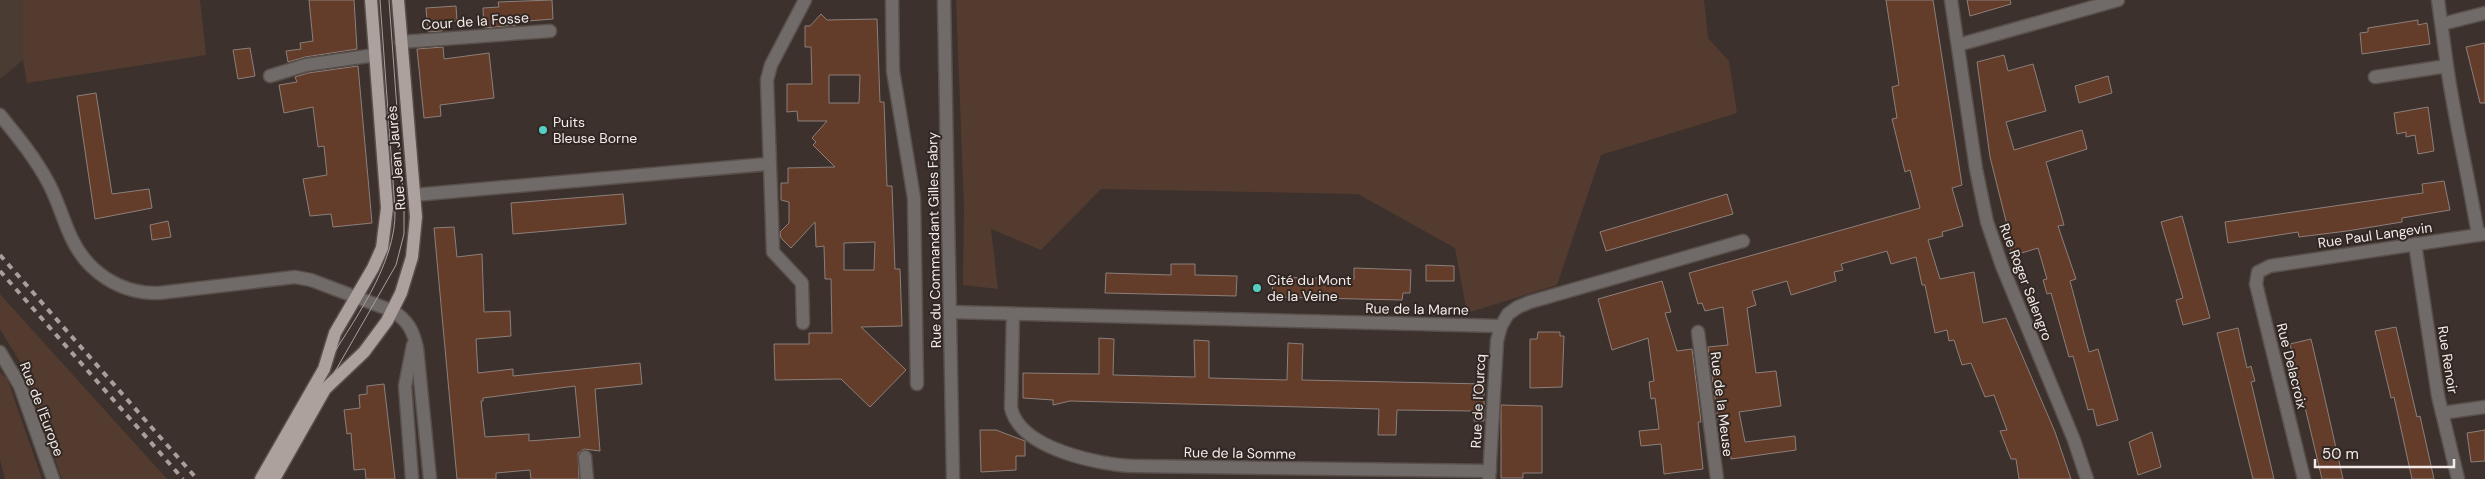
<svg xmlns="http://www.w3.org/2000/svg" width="2485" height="479" font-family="'DM Sans',sans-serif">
<rect width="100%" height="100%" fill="#3c312d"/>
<!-- built -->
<path fill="#4a3b33" d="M0,0H23L24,10L23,60L0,79Z"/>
<!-- green -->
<g fill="#543b30">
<path d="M23,0H200L206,55L27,83L23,60Z"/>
<path d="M956,0H1704L1708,38L1729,61L1737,113L1601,155L1557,285L1467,313L1455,248L1358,194L1101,189L1041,250L991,229L998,289L963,285L964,208Z"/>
<path d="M0,294L7,302L167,479H62L22,365L0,329Z"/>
<path d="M0,373L7,378L42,479H5L0,459Z"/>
</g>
<!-- building -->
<g fill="#643c2a" stroke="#8c7f7a" fill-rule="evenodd">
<path d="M309,0H354L357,49L305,57L288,62L286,51L301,49L300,43L313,41Z"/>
<path d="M552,0L553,19L515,22L516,25L484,28L483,8L499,7L498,2Z"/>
<path d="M1886,0H1933L1962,185L1952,188L1963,226L1942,232L1943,236L1928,240L1940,279L1974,272L1983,323L2006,318L2055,432L2071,479H2019L2016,459H2011L2000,431L2007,430L1994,395L1985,397L1971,363L1962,365L1954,340L1949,341L1947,330L1935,333L1925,285H1922L1916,257L1891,264L1887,251L1841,264L1843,270L1834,272L1836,281L1791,295L1787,281L1752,291L1756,305L1747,308L1756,373L1776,371L1781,406L1739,412L1745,442L1795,436L1796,450L1731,459L1726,419L1718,420L1708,347L1728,345L1723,307L1705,311L1702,303L1698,304L1689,273L1920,208L1910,170L1905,172L1892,119L1897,118L1892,87L1899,85Z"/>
<path d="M1967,0H2010L2011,4L1970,16Z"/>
<path d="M456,6L457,21L441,22L442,31L428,32L426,8Z"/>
<path d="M821,14L827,20L877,19L880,102H884L887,186H892L895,269H900L902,326L861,327L906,370L870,407L841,379L775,380L774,344H809V333H832L831,279H825L824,246L816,247L815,222L791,248L781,238L780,232L789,223V202L781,200V183H788V168L835,167L813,145L816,142L812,138L827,121H798L797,111L787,112V84H812L811,47H805V26H810ZM829,75H860L859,103H829ZM875,242L874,270H844V243Z"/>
<path d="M2418,20V25L2427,23L2430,44L2362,54L2360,33L2368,32V28Z"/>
<path d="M2485,43V103H2480L2466,47Z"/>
<path d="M443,47L444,59L489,53L494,98L440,105L441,116L424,118L417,49Z"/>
<path d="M250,48L255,76L238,79L233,50Z"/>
<path d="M2004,55L2008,71L2033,64L2046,111L2006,122L2014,150L2082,130L2087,149L2046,162L2064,225L2058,226L2076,279L2070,281L2089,352L2098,349L2118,420L2097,426L2093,409L2088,410L2073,356L2069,357L2051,293L2047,294L2043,280L2047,279L2038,248L2012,256L2008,242L2011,241L1990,157L1977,62Z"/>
<path d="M358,66L372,223L333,227L331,214L310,216L303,179L327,175L324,146L318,147L313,107L284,113L279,85L297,82L295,77L308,73Z"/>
<path d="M2108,76L2112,93L2079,103L2075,86Z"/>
<path d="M96,93L112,194L149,189L152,208L95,219L77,96Z"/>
<path d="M2428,107L2434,151L2418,154L2415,135L2406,137V132L2397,134L2394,113Z"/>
<path d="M2444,181L2450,210L2402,218V222L2347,231L2299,237L2298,232L2228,243L2225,222L2423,193L2422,184Z"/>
<path d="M623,194L626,224L513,234L511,203Z"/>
<path d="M1727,194L1733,214L1606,251L1600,232Z"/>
<path d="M2182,216L2210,318L2183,325L2176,300L2183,298L2161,222Z"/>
<path d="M168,221L171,237L152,240L150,225Z"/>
<path d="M454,227L457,257L482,254L484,312L510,311L511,336L476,339L478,373L513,369V376L640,363L642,384L595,389L600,451L584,449L578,453L579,479H531L530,470L496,473V479H457L434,228ZM575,386L580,437L529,441V434L485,437L481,401H483V398Z"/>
<path d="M1171,264H1195V275L1237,276L1236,296L1105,293L1106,273L1171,275Z"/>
<path d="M1426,265L1454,266V281H1426Z"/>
<path d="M1354,268L1411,270L1410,293H1403L1402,300L1272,297L1273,277L1354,279Z"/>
<path d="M1662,281L1671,312L1665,313L1677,351L1692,349L1701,422H1698L1703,469L1664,474L1661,444L1641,446L1639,431L1659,429L1655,398L1651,399L1649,382L1654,381L1648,338L1612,350L1598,299Z"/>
<path d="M2396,327L2417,417L2420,416L2434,479H2412L2394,397L2391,398L2375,331Z"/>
<path d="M2238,328L2247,368L2251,366L2253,374L2255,381L2251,382L2274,479H2253L2217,333Z"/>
<path d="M1538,332H1560V336H1564L1562,387L1530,388V339H1537Z"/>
<path d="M1099,338L1114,339L1113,375L1195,377L1194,340L1209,341V378L1287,380L1288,343L1303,344L1302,380L1484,384V421H1474V411L1397,410L1396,435H1378L1379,409L1070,401L1053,405V400L1023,398V373L1099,374Z"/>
<path d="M2311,339L2322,386L2343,479H2322L2290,344Z"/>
<path d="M384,384L395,479H366L365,469L354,470L351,433L347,434L344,410L360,408L359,395L367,394V386Z"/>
<path d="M1501,405L1542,406V473H1523V478H1501Z"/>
<path d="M980,430H996L1025,441V456H1016V470L981,472Z"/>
<path d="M2485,430V461L2471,462L2467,433Z"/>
<path d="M2152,432L2161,467L2138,475L2129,442Z"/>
</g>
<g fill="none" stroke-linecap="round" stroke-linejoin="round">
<!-- minor casing -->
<g stroke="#594f4b" stroke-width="15">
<g id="minor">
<path d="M892,0L893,71L914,198L917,384"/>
<path d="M944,0L953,479"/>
<path d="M1951,0L1976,169L1987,222L2002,266L2074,440L2087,479"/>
<path d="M2438,0L2447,66"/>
<path d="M2442,24L2485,13"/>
<path d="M401,42L550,31"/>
<path d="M1958,45L2118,0"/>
<path d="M270,76L306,65L375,55"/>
<path d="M2375,77L2447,66C2455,123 2469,178 2478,235"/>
<path d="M0,115C18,137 36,159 49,184C58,201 63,220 71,237C87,272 120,294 159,293L295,277L311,280L393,311C408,321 413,330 417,348L430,479"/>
<path d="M414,195L768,164"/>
<path d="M2415,244L2438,396L2458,479"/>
<path d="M950,312L1501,326"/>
<path d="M1013,314L1011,408C1020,449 1100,465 1135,466L1490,471"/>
<path d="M803,323L802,283L773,252L767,80L771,65L805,0"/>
<path d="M1698,332L1717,479"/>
<path d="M0,352L20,386L53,479"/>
<path d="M2442,413L2485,407"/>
<path d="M585,457L587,479"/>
<path d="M412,479L405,386L413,345"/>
<path d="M1489,479L1497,341L1501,326L1508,314L1518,307L1530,302L1743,241"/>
<path d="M2304,479L2256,284L2258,272L2270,266L2485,234"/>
</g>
</g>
<!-- major casing -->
<g stroke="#594f4b" stroke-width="15">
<g id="major">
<path d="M261,479L324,369L335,333L373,268L382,248L387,208L371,0"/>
<path d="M274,479L325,389L364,352L387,321L401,293L412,257L416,217L398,0"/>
</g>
</g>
<!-- minor -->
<use href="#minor" stroke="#706b68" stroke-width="12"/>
<!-- major -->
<use href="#major" stroke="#aca19c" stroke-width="12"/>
<!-- tram -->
<g stroke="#a9a09d" stroke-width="1">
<path d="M324,369C352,322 397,265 395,209L380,0"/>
<path d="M325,389L396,265L404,234V205L389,0"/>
</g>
<!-- rail -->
<g stroke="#a9a09d" stroke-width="4" stroke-dasharray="6 6" stroke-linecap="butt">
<path d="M0,255L197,479"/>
<path d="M0,271L183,479"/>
</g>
</g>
<!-- markers -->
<g fill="#56cec4" stroke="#312723" stroke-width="2">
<circle cx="543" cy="130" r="5"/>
<circle cx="1257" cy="288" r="5"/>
</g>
<g text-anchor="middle" stroke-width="4" stroke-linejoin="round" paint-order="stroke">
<!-- street labels -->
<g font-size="14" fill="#f3ece9" stroke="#312723">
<text transform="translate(475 21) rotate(-4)" y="5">Cour de la Fosse</text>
<text transform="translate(396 158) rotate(-95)" y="5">Rue Jean Jaurès</text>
<text transform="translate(2375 235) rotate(-8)" y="5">Rue Paul Langevin</text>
<text transform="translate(934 240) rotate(-91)" y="5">Rue du Commandant Gilles Fabry</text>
<text transform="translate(2026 282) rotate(69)" y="5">Rue Roger Salengro</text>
<text transform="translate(1417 309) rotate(1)" y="5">Rue de la Marne</text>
<text transform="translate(2448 360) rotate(81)" y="5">Rue Renoir</text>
<text transform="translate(2292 366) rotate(76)" y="5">Rue Delacroix</text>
<text transform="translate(1478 401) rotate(-87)" y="5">Rue de l'Ourcq</text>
<text transform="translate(1722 404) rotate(83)" y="5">Rue de la Meuse</text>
<text transform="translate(42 409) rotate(69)" y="5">Rue de l'Europe</text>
<text transform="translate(1240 453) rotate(1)" y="5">Rue de la Somme</text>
</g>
<!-- poi labels -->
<g font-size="14" fill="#f3ece9" stroke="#312723" text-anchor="start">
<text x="553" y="127">Puits<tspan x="553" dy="16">Bleuse Borne</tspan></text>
<text x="1267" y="285">Cité du Mont<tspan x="1267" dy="16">de la Veine</tspan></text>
</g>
</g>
<!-- scale -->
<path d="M2315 459v8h139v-8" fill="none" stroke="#f3ece9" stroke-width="2.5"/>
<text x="2322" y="459" font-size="15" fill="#f3ece9" stroke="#312723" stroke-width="4" paint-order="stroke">50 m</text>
</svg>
